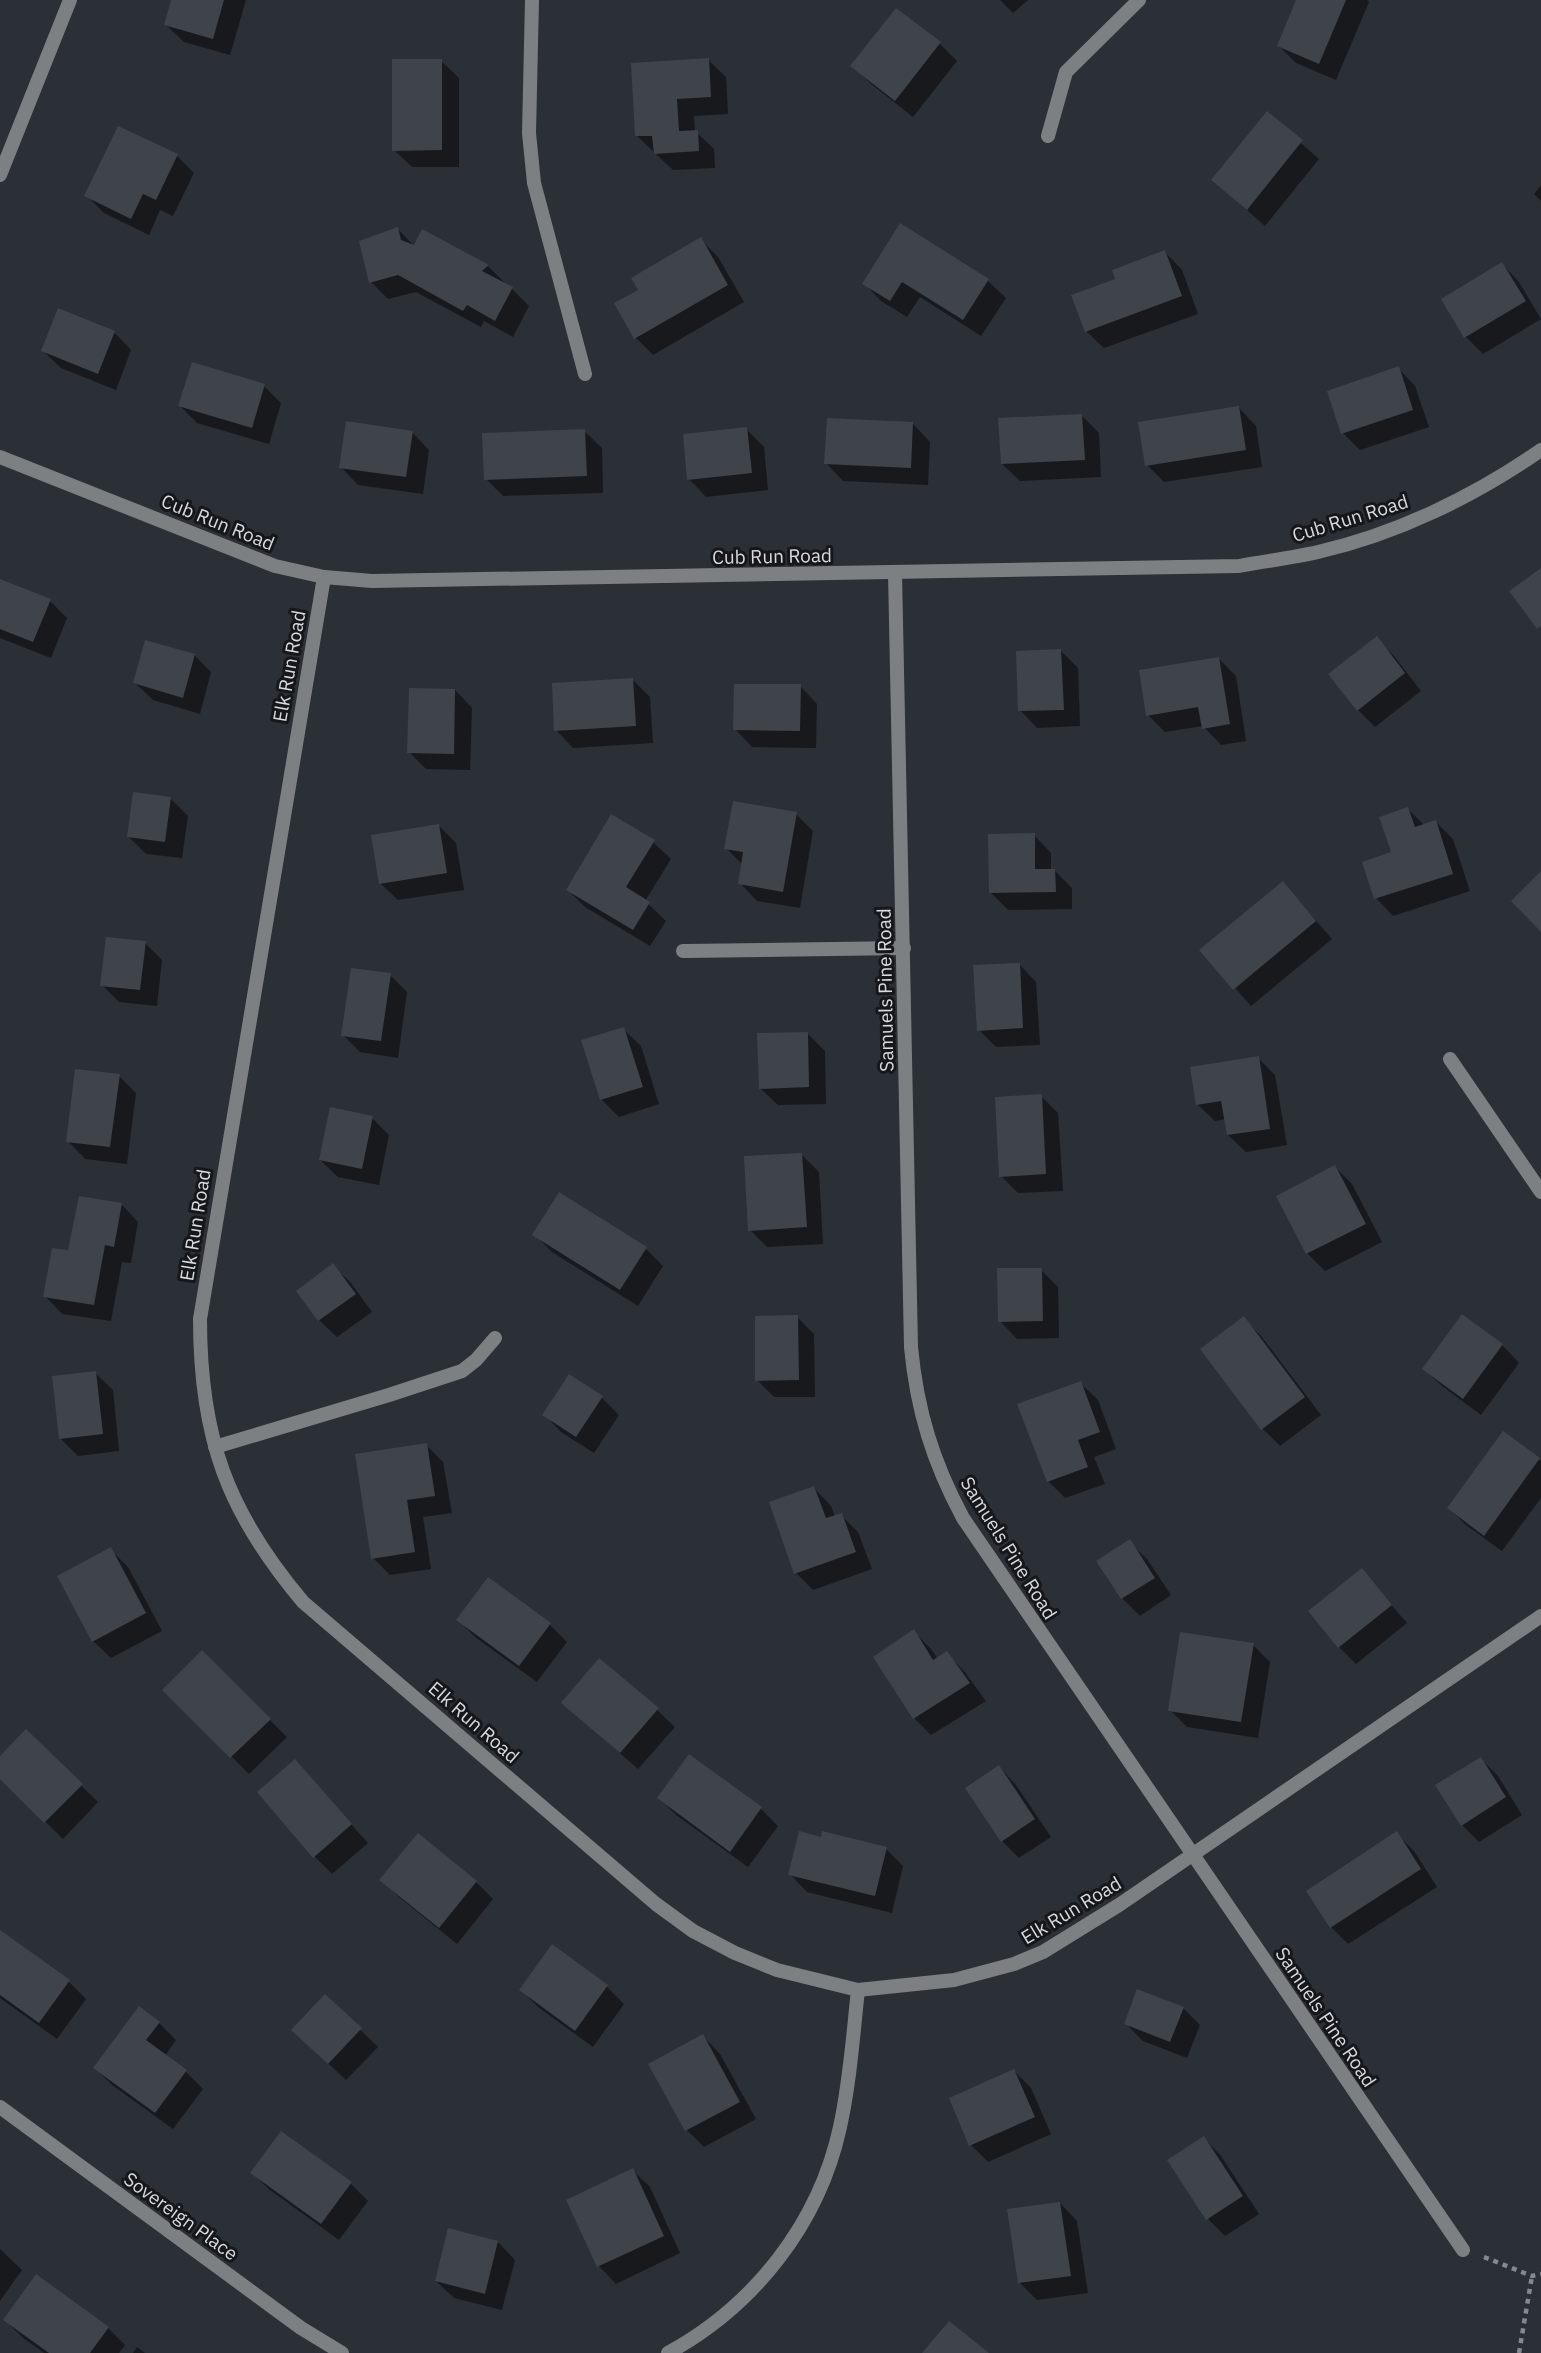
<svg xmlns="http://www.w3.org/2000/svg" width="1541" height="2353" font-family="'IBM Plex Sans',sans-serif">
<rect width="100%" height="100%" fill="#2b2f36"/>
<!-- shadow -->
<g fill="#0007">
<path d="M173,0H246L230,55L184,42L166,25Z"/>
<path d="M1000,0H1028L1013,13Z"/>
<path d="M1298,0H1367L1369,2L1336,80L1296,63L1279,46Z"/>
<path d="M940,44L957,61L913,117L870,83L853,66Z"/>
<path d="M708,60L726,77L728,114L694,116L695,131L714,149L715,168L673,170L637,136Z"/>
<path d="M441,61L459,78V167H412L394,150Z"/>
<path d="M1267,114L1319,159L1265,226L1213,180Z"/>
<path d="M177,156L194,173L173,216L160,210L149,235L104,213L87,196Z"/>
<path d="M1541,185V201L1534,194Z"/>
<path d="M901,225L988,281L1006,298L981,336L920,297L907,317L881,301L864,283Z"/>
<path d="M398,229L415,247L488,266L505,283L503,284L512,289L529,306L513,337L484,321L481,327L416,292L388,299L371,282Z"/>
<path d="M701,240L718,257L744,302L653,355L636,338L640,290Z"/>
<path d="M1165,252L1182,270L1198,314L1104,348L1086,331L1117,280Z"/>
<path d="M1502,264L1519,282L1541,319L1483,354L1466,337L1444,300Z"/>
<path d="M114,332L131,350L116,390L61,368L43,351Z"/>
<path d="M1398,368L1415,386L1429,427L1360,450L1343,433Z"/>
<path d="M264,386L281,403L269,444L197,423L180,406Z"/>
<path d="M1239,408L1256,426L1262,467L1164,482L1147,465Z"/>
<path d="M1082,416L1099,433L1101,477L1020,481L1002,464Z"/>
<path d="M913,424L930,442L928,485L843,481L826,463Z"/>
<path d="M746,429L764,447L768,490L706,497L689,479Z"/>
<path d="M584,431L602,448L603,493L503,496L486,479Z"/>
<path d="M412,432L429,450L423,494L358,485L341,467Z"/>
<path d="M0,581L50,601L67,618L51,658L0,638Z"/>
<path d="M1376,639L1394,656L1421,691L1375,727L1358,710L1330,675Z"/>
<path d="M1061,651L1078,668L1080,726L1037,728L1020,710Z"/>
<path d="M194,655L211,672L200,714L153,700L135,683Z"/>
<path d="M1219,659L1236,676L1246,741L1221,745L1203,726L1165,732L1148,715Z"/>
<path d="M633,680L650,697L653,743L573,748L556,730Z"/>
<path d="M800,686L817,704L816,748L752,747L735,729Z"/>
<path d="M455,690L472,708L470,770L426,769L409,752Z"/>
<path d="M170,798L188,816L182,858L146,854L128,836Z"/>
<path d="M1408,809L1424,825L1436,822L1453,839L1470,891L1393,916L1376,898Z"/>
<path d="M796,814L813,831L800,908L757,901L740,883L743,865L726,848Z"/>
<path d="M439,826L456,843L464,890L398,900L380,883Z"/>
<path d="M1034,835L1051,853V871H1055L1072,888V909L1008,910L991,893Z"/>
<path d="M653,842L671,859L645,901L666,921L650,946L585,907L568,890Z"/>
<path d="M1283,883L1332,939L1251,1006L1202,950Z"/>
<path d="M145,943L162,960L157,1006L119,1002L102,985Z"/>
<path d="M1019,964L1036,982L1040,1045L996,1047L979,1030Z"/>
<path d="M390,975L407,992L398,1058L360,1052L343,1035Z"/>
<path d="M623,1029L641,1046L659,1104L619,1117L601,1099Z"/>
<path d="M807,1033L825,1051L826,1104L778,1105L760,1088Z"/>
<path d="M1258,1058L1275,1075L1287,1145L1246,1152L1228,1135L1226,1119L1215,1121L1197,1104Z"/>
<path d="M119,1076L136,1093L127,1164L85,1159L68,1141Z"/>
<path d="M1041,1096L1058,1113L1063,1191L1018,1193L1001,1176Z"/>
<path d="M372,1118L389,1135L379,1185L338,1177L320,1160Z"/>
<path d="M802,1155L819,1172L823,1244L767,1247L750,1230Z"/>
<path d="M1335,1167L1352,1184L1382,1242L1325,1271L1307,1253Z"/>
<path d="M121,1204L138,1222L131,1263L122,1262L111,1321L62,1314L45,1296Z"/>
<path d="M534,1234L646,1249L663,1266L638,1306L552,1252Z"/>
<path d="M333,1266L351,1283L372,1312L337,1337L319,1320L298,1291Z"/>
<path d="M1041,1270L1058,1287L1059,1338L1017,1339L1000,1321Z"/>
<path d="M797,1317L814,1334L815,1397H774L757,1380Z"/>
<path d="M1244,1319L1261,1336L1321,1415L1280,1446L1263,1429L1203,1350Z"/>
<path d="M1502,1345L1519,1363L1481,1415L1442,1386L1424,1369Z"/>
<path d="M95,1373L113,1390L119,1451L78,1456L61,1439Z"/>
<path d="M569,1376L602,1398L619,1415L594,1453L561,1432L544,1414Z"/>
<path d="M1080,1383L1098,1400L1116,1449L1094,1457L1105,1484L1065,1498L1048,1481Z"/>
<path d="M1504,1433L1541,1461V1498L1502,1551L1466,1525L1449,1508Z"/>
<path d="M426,1445L443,1462L452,1513L423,1517L431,1569L390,1575L373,1558Z"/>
<path d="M814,1488L831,1506L835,1517L841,1515L858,1532L872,1569L813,1590L796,1573Z"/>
<path d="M1129,1542L1147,1559L1171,1595L1140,1616L1122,1598L1099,1562Z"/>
<path d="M111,1550L128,1567L162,1631L111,1658L93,1641Z"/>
<path d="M1361,1570L1407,1623L1356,1664L1339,1647Z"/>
<path d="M488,1580L550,1625L567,1642L537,1682L475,1637L458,1620Z"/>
<path d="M914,1632L931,1649L938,1659L947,1654L964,1671L986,1701L931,1735L914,1718Z"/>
<path d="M1253,1645L1270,1662L1258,1738L1187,1727L1170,1710Z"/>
<path d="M202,1652L287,1737L249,1774L165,1690Z"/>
<path d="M563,1703L657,1710L675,1727L638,1769Z"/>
<path d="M26,1732L98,1802L63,1839L0,1777V1758Z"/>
<path d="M689,1756L761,1809L778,1826L748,1867L676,1815L659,1798Z"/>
<path d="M1481,1759L1498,1776L1522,1815L1479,1842L1462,1825Z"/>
<path d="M295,1762L368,1843L332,1874L315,1857Z"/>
<path d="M999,1767L1016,1785L1051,1837L1019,1858L1002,1841Z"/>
<path d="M1397,1834L1414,1851L1437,1887L1348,1944L1331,1927Z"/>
<path d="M418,1835L476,1882L493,1899L457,1944L399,1897L382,1880Z"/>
<path d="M886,1849L903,1866L892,1913L807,1892L790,1874Z"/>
<path d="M0,1932L69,1982L86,1999L57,2039L0,1998Z"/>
<path d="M552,1947L607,1987L624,2004L593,2047L538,2007L521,1990Z"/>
<path d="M325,1996L378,2047L346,2080L311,2047Z"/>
<path d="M1183,2008L1200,2025L1187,2058L1143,2041L1126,2024Z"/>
<path d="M159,2023L176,2040L165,2056L186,2072L203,2089L173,2129L112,2085L95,2068Z"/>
<path d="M703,2036L720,2054L756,2119L704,2147L687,2130L651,2064Z"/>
<path d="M1014,2071L1031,2088L1051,2134L988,2162L971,2145Z"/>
<path d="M1204,2138L1221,2156L1259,2214L1225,2236L1208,2219Z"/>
<path d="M632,2170L650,2187L680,2253L616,2284L599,2266Z"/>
<path d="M252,2173L351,2184L368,2201L339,2240L270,2190Z"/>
<path d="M1060,2203L1077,2221L1088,2293L1037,2300L1019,2282Z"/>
<path d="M498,2242L515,2260L502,2310L454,2298L436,2281Z"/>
<path d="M0,2249L22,2270L0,2301Z"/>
<path d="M5,2320L108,2328L125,2345L119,2353H44L22,2337Z"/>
<path d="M137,2347L145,2353H133Z"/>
</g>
<!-- building -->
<g fill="#3f444b">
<path d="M171,0H224L213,39L164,25Z"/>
<path d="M1296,0H1346L1319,64L1277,46Z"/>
<path d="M896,8L941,42L895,101L850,66Z"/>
<path d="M709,58L711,97L677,99L679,131L698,130L699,151L654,154L652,136H635L631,63Z"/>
<path d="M392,59H442V150L392,151Z"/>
<path d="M1267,111L1303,140L1247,210L1211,180Z"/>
<path d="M118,126L178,154L156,200L143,194L131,219L84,196Z"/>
<path d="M900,223L989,279L963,320L902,282L890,301L862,284Z"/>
<path d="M398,227L401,240L414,245L422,229L489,265L482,271L513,287L495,321L467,305L463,311L398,275L369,283L359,241Z"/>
<path d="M701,237L728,285L634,339L614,303L638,290L631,278Z"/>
<path d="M1165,250L1182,296L1085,332L1071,295L1115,279L1112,270Z"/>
<path d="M1502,262L1526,301L1464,338L1441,299Z"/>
<path d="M58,308L115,331L98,374L41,351Z"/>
<path d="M192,362L265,384L252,428L178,406Z"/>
<path d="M1399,366L1413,410L1341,434L1327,391Z"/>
<path d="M1239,406L1246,450L1145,466L1138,422Z"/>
<path d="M1082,414L1085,460L1001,464L998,418Z"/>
<path d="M827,418L913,422L911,468L824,464Z"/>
<path d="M346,421L413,431L406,477L339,468Z"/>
<path d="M747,427L752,473L687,480L683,434Z"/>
<path d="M585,429L587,476L484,480L482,433Z"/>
<path d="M1541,568V626L1537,629L1509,591Z"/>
<path d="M0,579L51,599L33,642L0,629Z"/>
<path d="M1377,636L1405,673L1357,711L1328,674Z"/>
<path d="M145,640L195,654L183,698L133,683Z"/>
<path d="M1061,649L1064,710L1018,711L1016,651Z"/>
<path d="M1219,657L1230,724L1202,729L1198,707L1146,716L1139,670Z"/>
<path d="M633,678L636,726L554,731L552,683Z"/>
<path d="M734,684H801L800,731L733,730Z"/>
<path d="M409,688L455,689L454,754L407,753Z"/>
<path d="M133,792L171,797L165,842L127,837Z"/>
<path d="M733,801L797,812L783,892L738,884L743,852L724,849Z"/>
<path d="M1408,807L1415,827L1436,820L1453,874L1374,899L1362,862L1391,852L1379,817Z"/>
<path d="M611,814L655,840L626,887L650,902L633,930L566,890Z"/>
<path d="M439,824L447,873L379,884L371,835Z"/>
<path d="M1035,833V869H1055L1056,892L989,893L988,834Z"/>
<path d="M1541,871V932L1511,901Z"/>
<path d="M1283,881L1316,921L1233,990L1199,950Z"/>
<path d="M106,937L146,941L140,990L100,986Z"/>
<path d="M1020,963L1023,1028L977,1031L973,965Z"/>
<path d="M351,968L391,973L381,1041L341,1036Z"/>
<path d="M624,1027L643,1087L600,1100L581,1040Z"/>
<path d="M808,1032L809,1087L759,1089L757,1033Z"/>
<path d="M1259,1056L1270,1129L1227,1135L1221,1101L1196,1105L1190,1067Z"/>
<path d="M75,1069L120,1074L110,1147L66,1142Z"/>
<path d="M1042,1094L1046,1174L999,1177L995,1097Z"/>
<path d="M330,1107L373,1116L362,1169L319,1160Z"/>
<path d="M802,1153L807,1227L748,1231L744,1156Z"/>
<path d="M1335,1165L1366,1224L1306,1254L1276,1196Z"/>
<path d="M559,1192L647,1247L620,1290L532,1235Z"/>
<path d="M79,1196L122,1203L114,1247L105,1245L94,1305L43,1297L52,1248L68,1250Z"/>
<path d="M333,1263L356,1294L318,1321L296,1291Z"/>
<path d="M997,1268H1042L1043,1321L998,1322Z"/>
<path d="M1462,1314L1503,1344L1463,1399L1422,1369Z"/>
<path d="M798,1315L799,1380L755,1381V1316Z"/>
<path d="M1244,1316L1305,1397L1261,1430L1200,1349Z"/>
<path d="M96,1371L103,1434L59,1439L52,1376Z"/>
<path d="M569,1374L603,1396L576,1437L542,1415Z"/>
<path d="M1081,1381L1100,1432L1078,1440L1088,1467L1047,1482L1017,1404Z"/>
<path d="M1503,1431L1540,1458L1484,1536L1447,1508Z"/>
<path d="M427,1443L435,1496L407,1500L415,1552L371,1559L355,1454Z"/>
<path d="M814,1486L826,1518L842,1513L856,1552L794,1574L769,1502Z"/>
<path d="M1130,1539L1155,1578L1121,1599L1096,1561Z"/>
<path d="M111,1547L146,1613L92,1642L57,1576Z"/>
<path d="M1362,1568L1392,1605L1338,1648L1308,1611Z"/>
<path d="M488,1577L551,1623L519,1666L456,1620Z"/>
<path d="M914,1629L933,1660L947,1651L970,1683L913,1719L873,1657Z"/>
<path d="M1180,1632L1254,1643L1241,1722L1168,1711Z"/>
<path d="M202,1650L271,1719L230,1758L162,1690Z"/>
<path d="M599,1658L659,1708L620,1753L561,1703Z"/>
<path d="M26,1729L83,1784L44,1823L0,1779V1756Z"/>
<path d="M689,1754L762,1807L730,1852L657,1798Z"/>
<path d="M1481,1757L1506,1797L1461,1826L1435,1785Z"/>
<path d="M295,1759L352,1824L313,1858L257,1792Z"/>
<path d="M999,1765L1035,1819L1001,1842L965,1788Z"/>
<path d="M799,1831L821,1837L822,1831L887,1847L875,1896L788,1875Z"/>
<path d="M1397,1831L1421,1869L1330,1928L1306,1891Z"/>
<path d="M418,1833L477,1881L439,1928L379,1880Z"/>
<path d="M0,1930L70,1980L39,2023L0,1995Z"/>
<path d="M552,1944L608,1985L575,2031L519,1990Z"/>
<path d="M1137,1989L1184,2007L1170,2042L1124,2024Z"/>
<path d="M325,1994L362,2028L328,2064L291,2030Z"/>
<path d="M139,2006L160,2022L146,2040L187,2070L155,2113L93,2068Z"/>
<path d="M703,2034L740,2102L685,2131L648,2064Z"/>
<path d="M1014,2069L1035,2117L969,2146L949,2098Z"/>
<path d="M281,2131L352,2182L321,2224L250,2173Z"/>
<path d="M1204,2136L1243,2196L1206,2220L1167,2160Z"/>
<path d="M633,2168L664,2236L597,2267L566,2200Z"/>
<path d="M1060,2202L1071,2276L1018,2283L1007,2209Z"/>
<path d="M448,2228L498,2241L485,2294L435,2281Z"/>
<path d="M36,2274L109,2327L90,2353H49L3,2320Z"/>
<path d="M949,2321L989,2353H922Z"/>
</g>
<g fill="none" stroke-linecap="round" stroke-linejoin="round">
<!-- path -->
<g stroke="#85888e" stroke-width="4.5" stroke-dasharray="5 5" stroke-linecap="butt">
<path d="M1484,2257L1532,2276L1541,2274"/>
<path d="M1519,2353L1532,2276"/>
</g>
<!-- lane -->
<g stroke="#7d8083" stroke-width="14">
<path d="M532,0L529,133L534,183L585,374"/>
<path d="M683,951L904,948"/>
</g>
<!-- street -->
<g stroke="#7d8083" stroke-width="14">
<path d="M1048,136L1066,72L1139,0"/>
<path d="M0,175L70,0"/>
<path d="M0,457L275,566L324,577L372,581L1239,566C1265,561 1292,558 1318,552C1397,534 1475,496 1541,450"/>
<path d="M895,573L911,1347C917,1411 933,1462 963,1518L1463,2250"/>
<path d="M324,577L200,1319C200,1437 227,1512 303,1602L656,1904L693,1931L735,1953L777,1970L858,1990L954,1980L1014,1964L1043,1952L1119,1905L1541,1616"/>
<path d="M1450,1059L1541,1192"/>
<path d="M215,1447L389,1395L462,1371L476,1360L495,1338"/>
<path d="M0,2107L301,2328L342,2353"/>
<path d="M668,2353C754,2306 819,2224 840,2127C850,2082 853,2035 858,1990"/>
</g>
</g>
<g text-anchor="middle" stroke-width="6" stroke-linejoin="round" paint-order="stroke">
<!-- street labels -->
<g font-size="19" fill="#d7dade" stroke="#15171a">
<text transform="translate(1350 518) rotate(-17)" y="7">Cub Run Road</text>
<text transform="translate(218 522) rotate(22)" y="7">Cub Run Road</text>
<text transform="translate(772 556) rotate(-1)" y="7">Cub Run Road</text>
<text transform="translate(289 666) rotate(-80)" y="7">Elk Run Road</text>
<text transform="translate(885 990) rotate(-91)" y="7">Samuels Pine Road</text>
<text transform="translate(195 1225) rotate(-81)" y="7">Elk Run Road</text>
<text transform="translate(1009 1548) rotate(58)" y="7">Samuels Pine Road</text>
<text transform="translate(474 1722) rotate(41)" y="7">Elk Run Road</text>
<text transform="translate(1071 1910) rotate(-31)" y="7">Elk Run Road</text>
<text transform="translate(1326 2017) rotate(56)" y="7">Samuels Pine Road</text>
<text transform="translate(181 2216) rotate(36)" y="7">Sovereign Place</text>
</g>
</g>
</svg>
